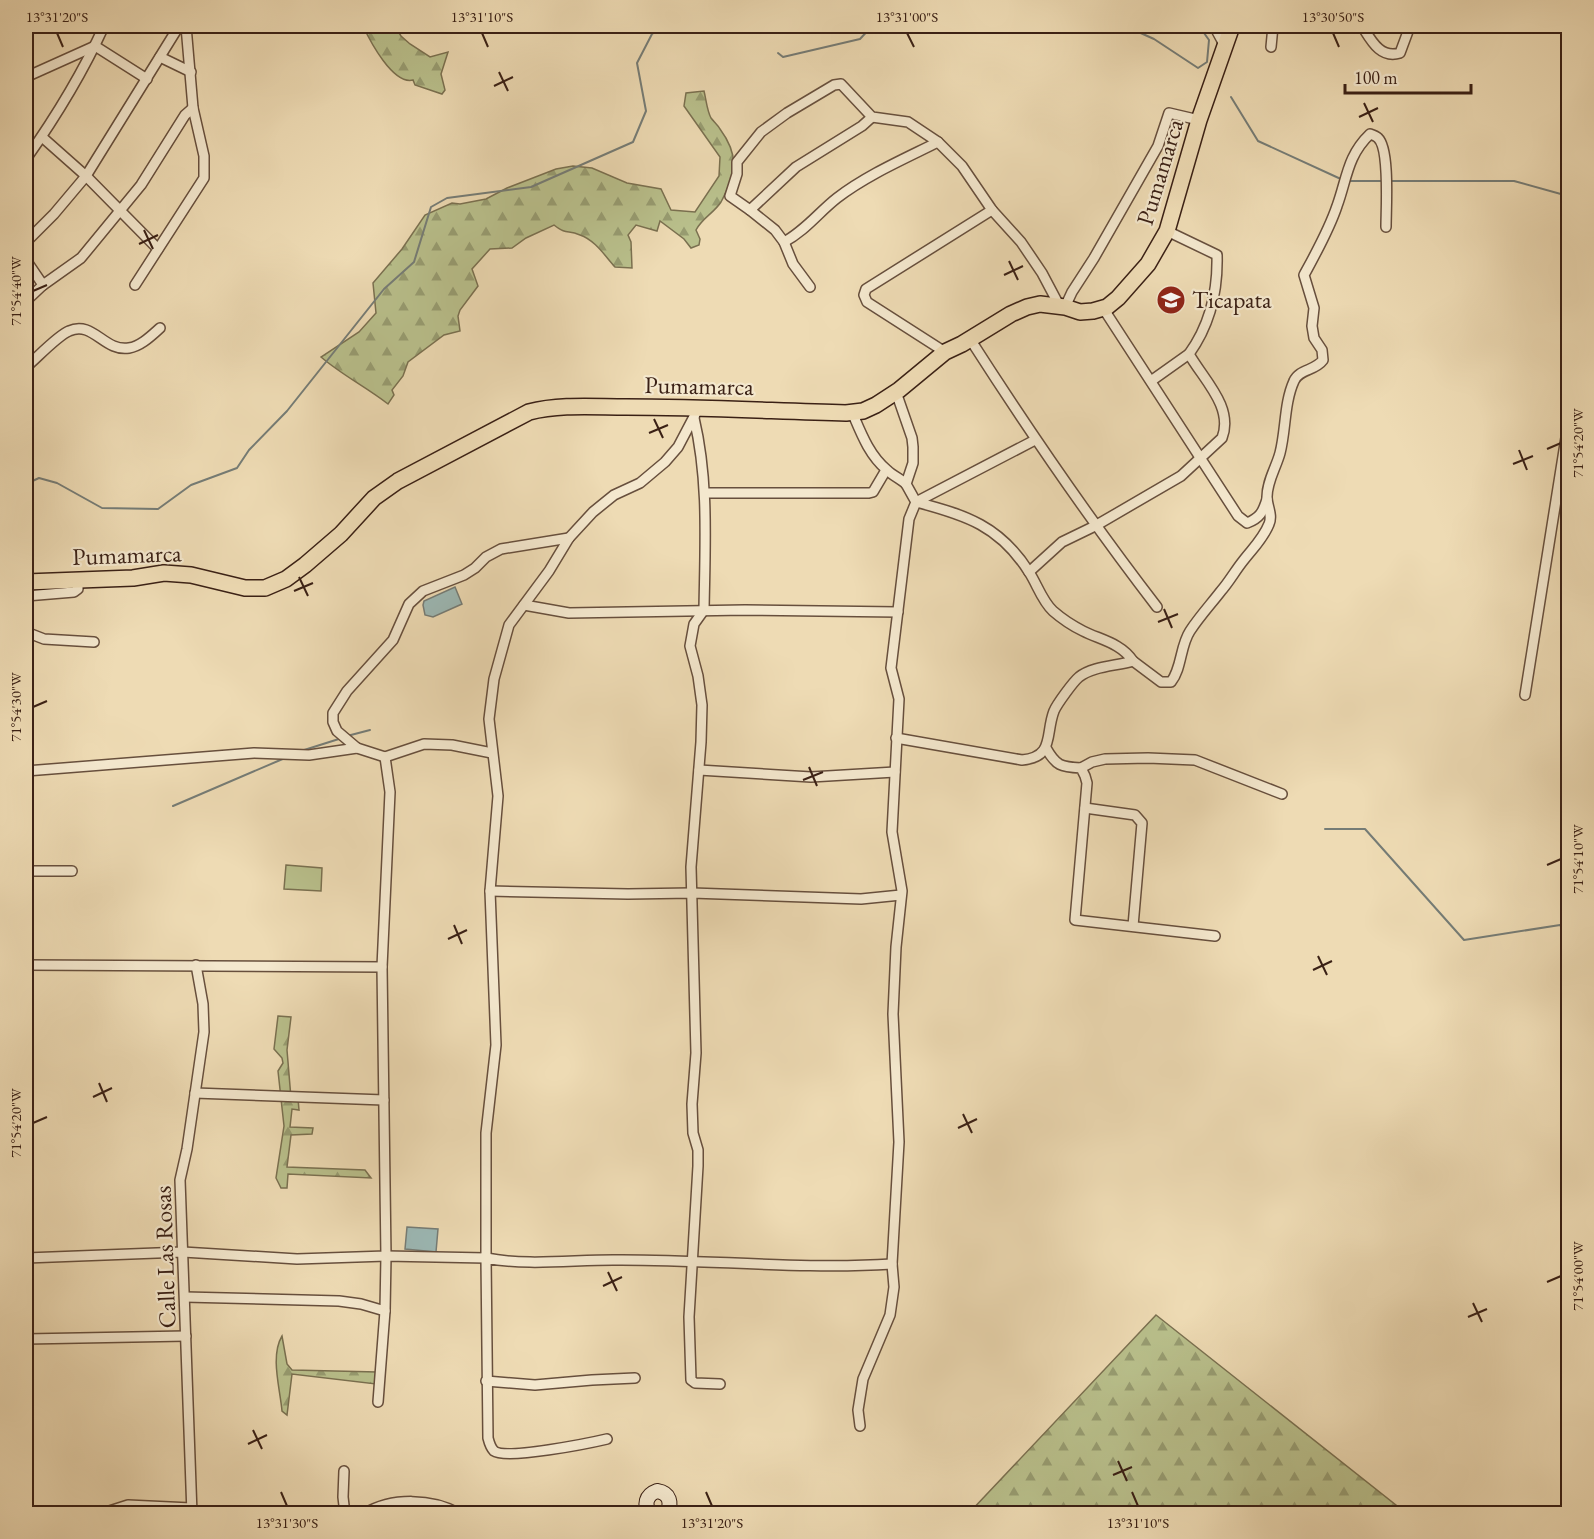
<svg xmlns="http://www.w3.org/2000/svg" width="1594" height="1539" font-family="'EB Garamond',serif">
<defs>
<pattern id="forest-firs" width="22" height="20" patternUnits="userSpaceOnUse" patternTransform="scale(1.5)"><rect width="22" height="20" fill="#b9c08c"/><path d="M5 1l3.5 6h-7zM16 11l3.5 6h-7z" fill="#979c71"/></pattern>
</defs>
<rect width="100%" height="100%" fill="#eedbb4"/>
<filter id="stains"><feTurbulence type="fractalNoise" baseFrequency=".00333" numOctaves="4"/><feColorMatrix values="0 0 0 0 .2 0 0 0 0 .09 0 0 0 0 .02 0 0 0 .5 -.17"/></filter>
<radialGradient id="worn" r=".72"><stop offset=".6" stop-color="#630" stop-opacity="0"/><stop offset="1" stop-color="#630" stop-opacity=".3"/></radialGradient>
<!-- grass -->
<path fill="#b9c08c" stroke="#7a7050" stroke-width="1.5" d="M286,865L322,868L321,891L284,889Z"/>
<!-- forest -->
<g fill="url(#forest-firs)" stroke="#7a7050" stroke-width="1.5">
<path d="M363,26H395L401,36L410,44L430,57L448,52L441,74L445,90L442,94L415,85L413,80C393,85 370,41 363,26Z"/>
<path d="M704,91C706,99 707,111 711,118C714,122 718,125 720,129C740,156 736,174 721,202C714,213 702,218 696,230L700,239L699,245L691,248L684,239L660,221L657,231L636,225L628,235L631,242L632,268L615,267C605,256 595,240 580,235C567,229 568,236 554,225L526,238L512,248L490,249L472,269L478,286L460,310L458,316L460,331L444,335L408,362L403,376L392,390L394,395L388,404C366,387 342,375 321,357L359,332L376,313L373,283L402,249L425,215L452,203L460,204L486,199L507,188L556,169L573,166L592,168L627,183L661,189L671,210L695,212L719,176L720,157L684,106L686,93Z"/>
<path d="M278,1016L291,1017L287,1050L291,1098L298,1099L299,1110L292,1109L290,1127L313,1128L312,1134L291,1135L287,1167L365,1170L371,1178L288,1174L287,1188H281L276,1178L284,1126L278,1071L283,1063L282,1058L274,1049Z"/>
<path d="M1156,1315L1406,1513H969Z"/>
<path d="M282,1336L287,1364L292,1370L377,1372L376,1384L292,1374L287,1415L282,1411C280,1388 270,1356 282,1336Z"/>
</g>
<!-- water -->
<g fill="#9cb9b6" stroke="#757c76" stroke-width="1.5">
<path d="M455,587L462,604L433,617L425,615L423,605L424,601Z"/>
<path d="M407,1227L438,1229L436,1252L405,1249Z"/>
</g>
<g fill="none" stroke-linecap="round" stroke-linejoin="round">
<!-- stream -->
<g stroke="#757c76" stroke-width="2">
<path d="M738,26L747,32"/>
<path d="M1125,26L1154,39L1198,68L1207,62L1209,40L1199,26"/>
<path d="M778,53L783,57L860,39L872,26"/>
<path d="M1231,97L1258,141L1343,180"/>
<path d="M1348,181H1385"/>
<path d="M1390,181H1514L1568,196"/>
<path d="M26,484L39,478L57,483L102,508L158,509L191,485L237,468L249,450L287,411L384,289L414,262L431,207L447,198L531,187L633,142L646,111L637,63L652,34L666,26"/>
<path d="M347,736L370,730"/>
<path d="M301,751L342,738"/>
<path d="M173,806L285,758"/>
<path d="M1325,829H1365L1464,940L1560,925L1568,934"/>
</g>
<!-- street casing -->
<g stroke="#674f3d" stroke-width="12">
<g id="street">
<path d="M36,26V27"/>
<path d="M1214,26L1226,48"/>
<path d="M1362,26C1371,40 1380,59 1400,53L1410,26"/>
<path d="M1271,47L1273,26"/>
<path d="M160,57L191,72"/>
<path d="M26,77L95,46L147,79"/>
<path d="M42,137L86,176L158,249"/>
<path d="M26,159C55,118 83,72 104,26"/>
<path d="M750,210L730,196L737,174V162L761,132L787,113L834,85L841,84L872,117L908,122L938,142L962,166L992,210L1021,242L1042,273L1060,307"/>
<path d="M26,242L54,214L86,176L179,26"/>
<path d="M784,242C805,231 819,212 837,198C867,175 904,159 938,142"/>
<path d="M26,260L43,285L26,301"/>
<path d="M43,285L81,258L141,185L185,115L193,108"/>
<path d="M135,285L204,178V156L193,108L186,26"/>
<path d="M810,287L793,264L784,242L775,230L750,210L796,167L862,126L872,117"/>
<path d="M1065,307L1072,292L1094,258L1158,146L1169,113L1199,120"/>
<path d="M1103,308L1238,516L1247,523C1260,518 1263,512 1267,499"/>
<path d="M970,339C1029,431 1090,520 1157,607"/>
<path d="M945,352L867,302L864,295L866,289L992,210"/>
<path d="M26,367C37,358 57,336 69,331C93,320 104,352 129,348C141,346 151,336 160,328"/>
<path d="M1151,381L1189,354"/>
<path d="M852,412C861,433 869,455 887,470C893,476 901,479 906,484"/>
<path d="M694,418C709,481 705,545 704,610L694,624L690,646L698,676L702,705L701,742L691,867L696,1053L692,1104L693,1133L698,1150V1166L689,1317L691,1380L695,1383L720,1384"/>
<path d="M706,493H869L873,492L886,470"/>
<path d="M916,502L1035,440"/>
<path d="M1029,572L1062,542L1095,526L1181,476L1222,438C1234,407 1203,379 1189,354C1210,325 1218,292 1217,255L1167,231"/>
<path d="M26,596L74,592L78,589V580"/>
<path d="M524,605L569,613L745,610L898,612"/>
<path d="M26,632L44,639L94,642"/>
<path d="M1133,661L1161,682H1171C1182,668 1180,646 1190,631C1199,617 1211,604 1221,591C1229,582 1235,571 1243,561C1253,548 1263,539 1269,524C1273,515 1267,506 1267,497C1267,481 1276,468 1280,453C1286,430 1284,403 1294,381C1299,369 1315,371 1323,360L1322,350L1314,338L1312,326L1314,308L1304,275C1316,253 1329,230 1337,206C1347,179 1347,156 1370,134C1373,135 1376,136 1378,138C1390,149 1386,209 1386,227"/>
<path d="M1525,695L1568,425"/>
<path d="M896,738L1022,760C1055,757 1045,734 1054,711C1057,704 1073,682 1079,677C1093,666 1117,666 1133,661C1121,643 1101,640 1083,631C1073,626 1061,618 1053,611C1042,601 1037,584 1029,572C1000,526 966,515 916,502"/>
<path d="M357,748L337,731L333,722V713L347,691L393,640L409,604L423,591L464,575L475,568L486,557L501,549L569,538"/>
<path d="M1046,748C1056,766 1061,767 1081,768L1085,776L1087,783L1075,920L1215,936"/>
<path d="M1081,768L1092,762L1105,759L1148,758L1195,760L1282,794"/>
<path d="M699,770L811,777L895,772"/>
<path d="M26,771L254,753L309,755L357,748L385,757L424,744L452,745L492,753"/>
<path d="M1085,808L1135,815L1142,823L1133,926"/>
<path d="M26,871H72"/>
<path d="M490,891L628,894L692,893L861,899L901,895"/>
<path d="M26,965L382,967"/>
<path d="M195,1093L384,1100"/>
<path d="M26,1258L183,1252L297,1259L386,1256L382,967L390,792L385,757"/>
<path d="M185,1297L339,1301L361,1304L385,1311L386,1256L486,1258V1133L496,1045L490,891L498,796L489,719L494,679L509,625L549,571L569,538L593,512L614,495L640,483L665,462L678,447L699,407"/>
<path d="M26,1339L186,1336"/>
<path d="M486,1381L535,1385L592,1380L635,1378"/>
<path d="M378,1402L385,1311"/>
<path d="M860,1426L858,1410L863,1379L890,1315L894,1287L892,1264L899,1142L893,1014L896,947L902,891L892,832L899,699L891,668L909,519L916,502L906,484L913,463V447L912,438L896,392"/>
<path d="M607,1439C590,1443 506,1460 494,1451C491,1448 489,1442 488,1438L486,1258C527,1266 571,1260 613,1260C706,1259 799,1270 892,1264"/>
<path d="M344,1471L343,1497L345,1514"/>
<path d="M100,1514L128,1505L191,1508"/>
<path d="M192,1514L180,1180L187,1149L204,1032L203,1004L196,965"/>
<path d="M364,1514C392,1497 432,1498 460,1514"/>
</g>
</g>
<!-- secondary casing -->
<g stroke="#3a2015" stroke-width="16">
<path id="secondary" d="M651,1514C643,1505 646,1495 657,1491C670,1493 672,1503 667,1514"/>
</g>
<!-- primary casing -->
<g stroke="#3a2015" stroke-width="18">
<path id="primary" d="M26,582L133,578L164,573L191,575L245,588H265L286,579L305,565L341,534L374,498L398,481L529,412C560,404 594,407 626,407C699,407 772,411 846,413L863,411L876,405L899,390L945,352L962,344L1011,314L1027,307L1040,304L1065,307L1080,312L1093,311L1107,307L1118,298L1148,264L1167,231L1199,120L1232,26"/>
</g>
<!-- street -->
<use href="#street" stroke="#f4e8ce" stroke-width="9"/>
<!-- secondary -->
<use href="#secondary" stroke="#f4e8ce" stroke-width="14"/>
<!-- primary -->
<use href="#primary" stroke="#eedbb4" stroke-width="15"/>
</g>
<!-- ticks -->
<path fill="none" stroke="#3a2015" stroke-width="2" d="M57,33L63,47M482,33L488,47M907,33L914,47M1333,33L1339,47M499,72L508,91M494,86L513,77M1364,103L1373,122M1359,117L1378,108M144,230L153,249M139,244L158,235M1009,261L1018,280M1004,275L1023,266M33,291L47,285M654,419L663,438M649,433L668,425M1547,449L1561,443M1519,450L1527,470M1513,464L1533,456M299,577L308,596M294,591L313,583M1164,609L1172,628M1158,622L1178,614M33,707L47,701M809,767L817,786M803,780L823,772M1547,865L1561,859M454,925L462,944M448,939L467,930M1318,956L1327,975M1313,970L1332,961M99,1083L107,1102M93,1097L112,1088M963,1114L972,1133M33,1123L47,1117M958,1128L977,1119M608,1272L617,1291M1547,1282L1561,1276M603,1286L622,1277M1473,1303L1482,1322M1468,1317L1487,1309M253,1430L262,1449M248,1444L267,1435M1118,1461L1127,1481M1113,1475L1132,1467M281,1492L287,1506M706,1492L712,1506M1132,1492L1138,1506"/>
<!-- icons -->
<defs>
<g id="university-disc" transform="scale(1.5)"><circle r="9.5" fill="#8f2418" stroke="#f4e8ce"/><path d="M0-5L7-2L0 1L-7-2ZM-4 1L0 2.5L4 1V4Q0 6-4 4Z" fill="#fff"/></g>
</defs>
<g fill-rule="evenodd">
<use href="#university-disc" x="1171" y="300"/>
</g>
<g text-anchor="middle" stroke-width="4.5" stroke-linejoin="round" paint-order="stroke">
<!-- street labels -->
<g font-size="24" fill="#3a2015" stroke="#f4e8ce">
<text transform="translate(1160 172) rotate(-73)" y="8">Pumamarca</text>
<text transform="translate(699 386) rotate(1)" y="8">Pumamarca</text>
<text transform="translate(127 555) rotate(-2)" y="8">Pumamarca</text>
<text transform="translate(165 1257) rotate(-92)" y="8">Calle Las Rosas</text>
</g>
<!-- poi labels -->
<g font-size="24" fill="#3a2015" stroke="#f4e8ce" text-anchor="start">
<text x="1192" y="308">Ticapata</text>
</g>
</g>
<!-- margin -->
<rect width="1594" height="1539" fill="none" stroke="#eedbb4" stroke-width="66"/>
<!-- scale -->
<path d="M1345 84v9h126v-9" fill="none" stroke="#3a2015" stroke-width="3"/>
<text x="1354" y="84" font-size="18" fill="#3a2015" stroke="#f4e8ce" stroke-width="4.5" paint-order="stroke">100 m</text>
<rect x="33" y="33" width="1528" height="1473" fill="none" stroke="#3a2015" stroke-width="2"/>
<g font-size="15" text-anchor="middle" fill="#3a2015">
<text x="57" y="22">13°31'20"S</text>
<text x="482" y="22">13°31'10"S</text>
<text x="907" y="22">13°31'00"S</text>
<text x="1333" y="22">13°30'50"S</text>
<text transform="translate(16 291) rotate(-90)" y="5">71°54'40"W</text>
<text transform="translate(1578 443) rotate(-90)" y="5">71°54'20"W</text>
<text transform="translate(16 707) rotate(-90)" y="5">71°54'30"W</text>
<text transform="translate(1578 859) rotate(-90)" y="5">71°54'10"W</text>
<text transform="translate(16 1123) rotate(-90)" y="5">71°54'20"W</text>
<text transform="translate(1578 1276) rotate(-90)" y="5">71°54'00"W</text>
<text x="287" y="1528">13°31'30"S</text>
<text x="712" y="1528">13°31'20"S</text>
<text x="1138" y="1528">13°31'10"S</text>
</g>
<rect width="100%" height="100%" filter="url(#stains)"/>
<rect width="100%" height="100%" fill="url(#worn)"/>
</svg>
